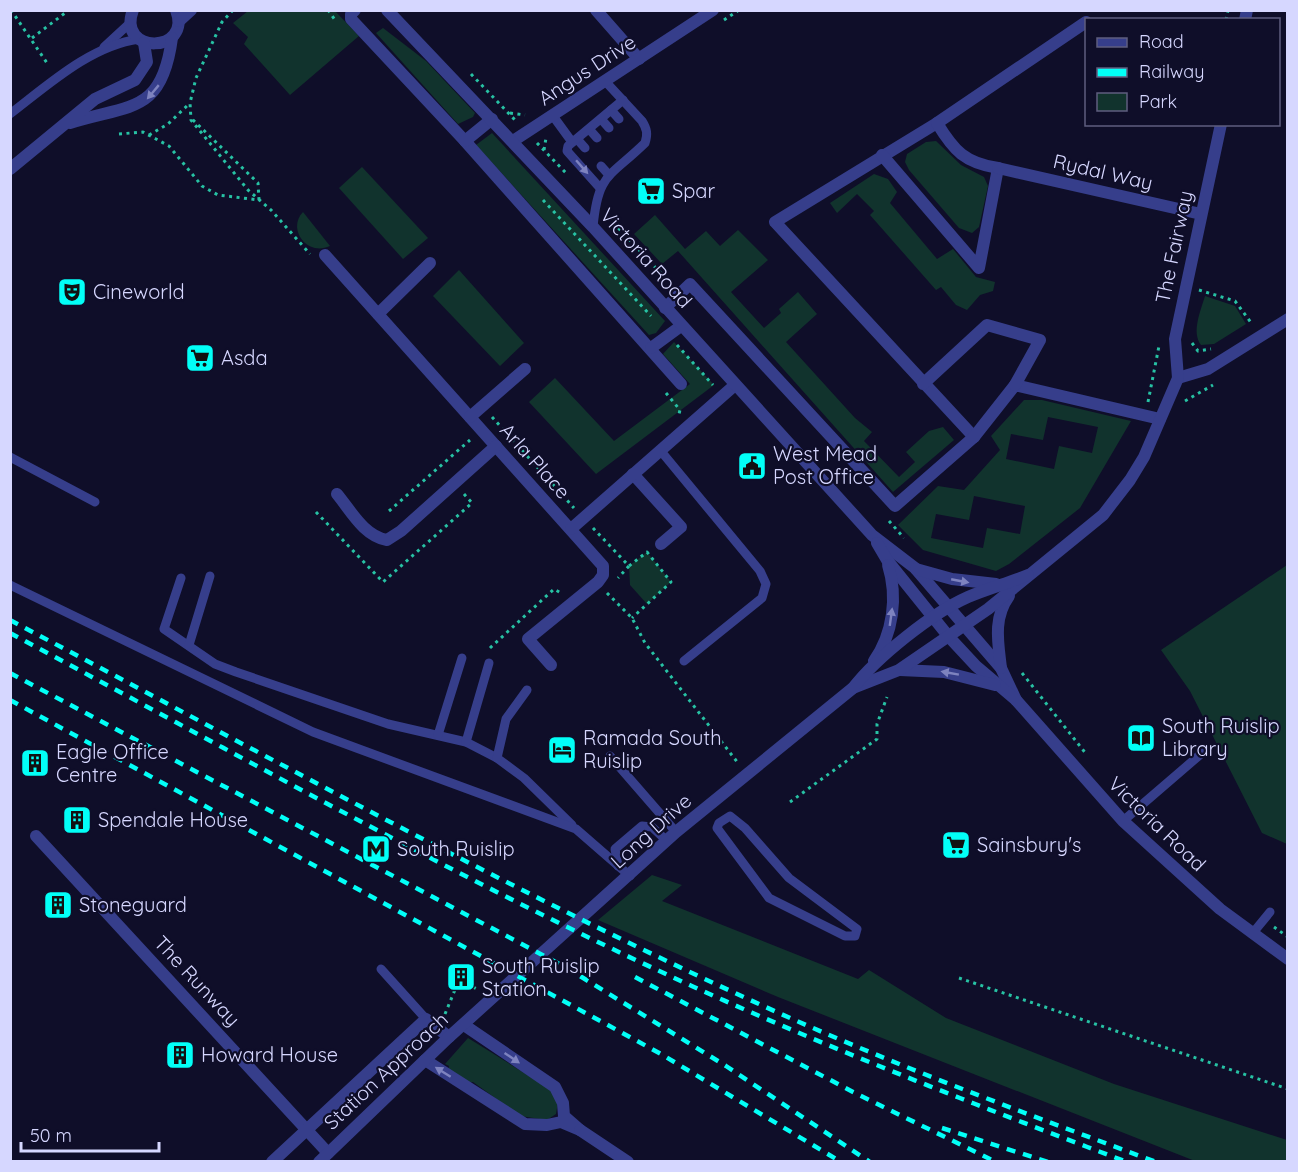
<svg xmlns="http://www.w3.org/2000/svg" width="1298" height="1172" font-family="Quicksand,sans-serif">
<rect width="100%" height="100%" fill="#0f0e29"/>
<!-- green -->
<g fill="#11332d" fill-rule="evenodd">
<path d="M248,11H335L359,36L290,95L244,44L248,37L233,23Z"/>
<path d="M383,28L426,61L475,113L473,117L458,124L376,33Z"/>
<path d="M492,133L665,321L656,333L649,335L476,145Z"/>
<path d="M936,141L961,165L984,177L988,186L979,227L972,233L959,228L909,170L905,162L907,154L926,142Z"/>
<path d="M362,167L428,238L403,259L339,188Z"/>
<path d="M874,174L888,179L897,192L890,203L937,259L953,249L976,277L995,282L993,291L980,295L967,310L956,305L941,287L936,290L870,215L874,211L857,194L837,213L830,203Z"/>
<path d="M303,212L330,246C306,257 287,228 303,212Z"/>
<path d="M655,215L685,249L706,231L720,246L738,230L768,260L731,292L764,328L781,313L779,309L798,292L817,314L786,342L855,418L872,432L864,441L899,477L915,462L906,452L929,431L943,427L954,440L893,492L678,251L662,264L634,234Z"/>
<path d="M459,270L524,343L500,366L433,296Z"/>
<path d="M1205,296L1235,306L1246,324L1214,344L1201,345C1191,332 1201,310 1205,296Z"/>
<path d="M674,342L714,385L596,474L529,402L555,378L614,441L690,384L663,354Z"/>
<path d="M1024,400H1042L1131,421L1080,508L1009,564L996,571L923,550L898,525L938,486L964,490L1000,450L991,436ZM1048,417L1098,427L1092,453L1059,446L1054,469L1006,459L1011,434L1043,440ZM974,496L1025,506L1020,534L987,528L983,548L931,538L936,514L969,520Z"/>
<path d="M647,552L671,582L647,604L630,585L629,566Z"/>
<path d="M1287,565V844L1262,833L1190,691L1161,650Z"/>
<path d="M652,875L682,885L662,901L858,979L869,970L946,1018L1114,1084L1287,1140V1161H1195L778,997L598,920Z"/>
<path d="M468,1038L550,1089L558,1102L556,1114L547,1120L520,1116L473,1082L468,1083L448,1070L449,1066L445,1064Z"/>
</g>
<g fill="none" stroke-linecap="round" stroke-linejoin="round">
<!-- path -->
<g stroke="#27c2a4" stroke-width="3" stroke-dasharray="3 4.5" stroke-linecap="butt">
<path d="M11,10L47,63"/>
<path d="M233,10L222,22L196,78L190,103L191,120L248,190L271,210L310,254"/>
<path d="M328,10L335,20"/>
<path d="M724,20L739,10"/>
<path d="M1226,20L1228,10"/>
<path d="M32,38L69,10"/>
<path d="M471,74L516,121"/>
<path d="M510,113L525,115"/>
<path d="M119,134L143,132L169,146L202,186L218,195L259,200L258,183L191,118"/>
<path d="M149,135L168,124L190,103"/>
<path d="M537,143L566,173"/>
<path d="M544,150L546,138"/>
<path d="M543,200L651,316"/>
<path d="M608,217L671,284"/>
<path d="M1199,290L1235,301L1252,324"/>
<path d="M1192,343L1198,351L1211,349"/>
<path d="M677,345L713,385"/>
<path d="M666,393L680,410L679,414"/>
<path d="M1185,401L1213,385"/>
<path d="M1148,402L1159,346"/>
<path d="M492,417L574,508"/>
<path d="M389,511L470,440"/>
<path d="M316,512L383,582L472,503L464,494"/>
<path d="M889,521L904,538"/>
<path d="M593,528L629,566L618,578"/>
<path d="M629,566L647,552L671,582L632,618"/>
<path d="M607,593L632,618L645,643L738,763"/>
<path d="M490,648L554,589L561,593"/>
<path d="M1022,673L1087,755"/>
<path d="M790,802L877,739V724L887,697"/>
<path d="M1274,927L1288,937"/>
<path d="M959,978L1288,1089"/>
<path d="M445,1014L459,980L479,990"/>
</g>
<!-- service -->
<g stroke="#363e8b" stroke-width="9">
<path d="M104,47L130,23"/>
<path d="M611,110L619,119"/>
<path d="M10,114C48,85 90,46 139,39"/>
<path d="M553,116L572,142"/>
<path d="M601,119L609,128"/>
<path d="M589,129L597,138"/>
<path d="M577,139L585,148"/>
<path d="M601,166L609,175"/>
<path d="M600,188L567,151L568,146L623,100"/>
<path d="M593,227C598,173 609,178 645,143C648,134 647,129 642,121L605,81"/>
<path d="M660,450L760,571L766,584L762,598L684,661"/>
<path d="M10,457L95,502"/>
<path d="M181,578L164,629L215,664L236,672L388,724L466,742L497,758L524,778L572,825"/>
<path d="M10,585L313,732L576,829L630,876"/>
<path d="M189,645L210,576"/>
<path d="M438,735L462,658"/>
<path d="M466,742L489,663"/>
<path d="M610,756L676,832"/>
<path d="M497,758L506,719L527,690"/>
<path d="M730,816L745,828L789,878L857,929L855,936H845L769,898L717,828L719,823Z"/>
<path d="M1123,821L1202,753"/>
<path d="M618,866L615,849L642,826L652,827L667,841"/>
<path d="M1252,934L1270,912"/>
<path d="M381,969L426,1019"/>
</g>
<!-- minor -->
<g stroke="#363e8b" stroke-width="12">
<path d="M133,10C116,55 193,54 176,10"/>
<path d="M355,10L351,14V19L465,141L681,384"/>
<path d="M596,10L639,59"/>
<path d="M179,21L191,10"/>
<path d="M70,123C131,104 162,114 172,38"/>
<path d="M937,123L775,222L974,437"/>
<path d="M465,141L492,119"/>
<path d="M513,141L713,10"/>
<path d="M882,155L979,268L998,168C965,163 954,151 937,123L1086,22"/>
<path d="M998,168L1201,214"/>
<path d="M10,169L95,99L135,80L147,62L144,43"/>
<path d="M325,255L603,566V575L598,582L528,639L551,665"/>
<path d="M665,308L690,284L895,506L974,437L1015,385L1160,419"/>
<path d="M378,314L430,263"/>
<path d="M651,348L681,326"/>
<path d="M1178,378L1208,369L1288,319"/>
<path d="M923,384L987,325L1040,340L1015,385"/>
<path d="M470,417L525,369"/>
<path d="M633,474L681,527L661,544"/>
<path d="M337,494C351,511 364,536 387,540L401,531L496,446"/>
<path d="M571,529L735,385"/>
<path d="M36,836L328,1153"/>
<path d="M425,1060L525,1124L547,1125L561,1122L580,1130L564,1116L563,1103L555,1087L464,1025"/>
<path d="M580,1130L628,1162"/>
<path d="M272,1162L426,1019L449,1037"/>
</g>
<!-- tertiary -->
<g stroke="#363e8b" stroke-width="12">
<path d="M387,10L593,227L872,535L915,568L1001,668L1016,700"/>
<path d="M1245,20L1247,10"/>
<path d="M877,543L887,560L949,637L976,666L1016,700L1123,821L1220,909L1288,959"/>
<path d="M916,569L952,579L996,584"/>
<path d="M874,661C893,634 898,597 888,565"/>
<path d="M1001,668C998,642 993,618 1009,596"/>
<path d="M900,670L944,672L995,685"/>
<path d="M853,688L899,670L988,609L1103,515L1130,480L1144,457L1178,378L1175,339L1221,124"/>
<path d="M319,1162L449,1037L676,832L853,688C877,657 932,613 968,597C987,589 1008,583 1028,575"/>
</g>
<!-- rail -->
<g stroke="#02fff7" stroke-width="4.5" stroke-dasharray="9 8" stroke-linecap="butt">
<path d="M10,620C258,751 504,888 759,1004C888,1063 1022,1112 1156,1162"/>
<path d="M10,633C224,747 436,867 655,969C809,1041 968,1102 1127,1162"/>
<path d="M10,673L567,968L726,1066L870,1162"/>
<path d="M10,700L661,1054L841,1162"/>
<path d="M635,977L853,1092L996,1162"/>
<path d="M942,1128L1048,1162"/>
</g>
</g>
<!-- one-way arrows -->
<defs><path id="oneway-solid" d="M-6-.8H1V-3.2L6.5 0L1 3.2V.8H-6Z" transform="scale(1.5)"/></defs>
<g fill="#7e83bf">
<use href="#oneway-solid" transform="translate(153 92) rotate(130)"/>
<use href="#oneway-solid" transform="translate(582 167) rotate(49)"/>
<use href="#oneway-solid" transform="translate(960 581) rotate(11)"/>
<use href="#oneway-solid" transform="translate(891 617) rotate(-82)"/>
<use href="#oneway-solid" transform="translate(950 673) rotate(-170)"/>
<use href="#oneway-solid" transform="translate(512 1058) rotate(34)"/>
<use href="#oneway-solid" transform="translate(443 1072) rotate(-148)"/>
</g>
<!-- icons -->
<defs>
<g id="supermarket-square" transform="scale(1.5)"><rect x="-9" y="-9" width="18" height="18" rx="4" fill="#02fff7" stroke="#0f0e29"/><path d="M-6-5.5h2.5l.6 2H6L4.5 2H-2.5L-4.4-4H-6ZM-1.5 3.2a1.3 1.3 0 1 0 .1 0ZM3 3.2a1.3 1.3 0 1 0 .1 0Z" fill="#111"/></g>
<g id="theatre-square" transform="scale(1.5)"><rect x="-9" y="-9" width="18" height="18" rx="4" fill="#02fff7" stroke="#0f0e29"/><path d="M-5-5.5Q0-4 5-5.5V0Q5 5 0 6Q-5 5-5 0ZM-3.3-2.5H-1v1.5H-3.3ZM1-2.5H3.3v1.5H1ZM-2.8 1Q0 5.5 2.8 1Z" fill="#111"/></g>
<g id="civic-square" transform="scale(1.5)"><rect x="-9" y="-9" width="18" height="18" rx="4" fill="#02fff7" stroke="#0f0e29"/><path d="M-.6-6.5H3V-4.5H.6V-3L4-1V1h2V6H-6V1h2V-1L-.6-3ZM-1.2 2.5V6h2.4V2.5Z" fill="#111"/></g>
<g id="library-square" transform="scale(1.5)"><rect x="-9" y="-9" width="18" height="18" rx="4" fill="#02fff7" stroke="#0f0e29"/><path d="M-6-4Q-3-5.5-.7-3.5V5Q-3 3-6 4ZM6-4Q3-5.5 .7-3.5V5Q3 3 6 4Z" fill="#111"/></g>
<g id="hotel-square" transform="scale(1.5)"><rect x="-9" y="-9" width="18" height="18" rx="4" fill="#02fff7" stroke="#0f0e29"/><path d="M-6-4.5h1.5V1H6V5H4.5V3h-9V5H-6ZM-4 0a1.8 1.8 0 1 1 3.6 0ZM.5 0V-2.5h3Q6-2.5 6 0Z" fill="#111"/></g>
<g id="building-square" transform="scale(1.5)"><rect x="-9" y="-9" width="18" height="18" rx="4" fill="#02fff7" stroke="#0f0e29"/><path d="M-4-6H4V6H1V3H-1V6H-4ZM-2.5-4.3h1.7v1.8h-1.7ZM.8-4.3h1.7v1.8H.8ZM-2.5-1h1.7V.8h-1.7ZM.8-1h1.7V.8H.8Z" fill="#111"/></g>
<g id="metro-square" transform="scale(1.5)"><rect x="-9" y="-9" width="18" height="18" rx="4" fill="#02fff7" stroke="#0f0e29"/><path d="M-5.5 5V-5H-3L0 0L3-5H5.5V5H3V-.5L0 4L-3-.5V5Z" fill="#111"/></g>
</defs>
<g fill-rule="evenodd">
<use href="#supermarket-square" x="651" y="191"/>
<use href="#theatre-square" x="72" y="292"/>
<use href="#supermarket-square" x="200" y="358"/>
<use href="#civic-square" x="752" y="466"/>
<use href="#library-square" x="1141" y="738"/>
<use href="#hotel-square" x="562" y="750"/>
<use href="#building-square" x="35" y="763"/>
<use href="#building-square" x="77" y="820"/>
<use href="#supermarket-square" x="956" y="845"/>
<use href="#metro-square" x="376" y="849"/>
<use href="#building-square" x="58" y="905"/>
<use href="#building-square" x="461" y="977"/>
<use href="#building-square" x="180" y="1055"/>
</g>
<g text-anchor="middle" stroke-width="4.5" stroke-linejoin="round" paint-order="stroke">
<!-- street labels -->
<g font-size="20" fill="#d6d7ff" stroke="#0f0e29">
<text transform="translate(587 70) rotate(-33)" y="7">Angus Drive</text>
<text transform="translate(1103 172) rotate(13)" y="7">Rydal Way</text>
<text transform="translate(1174 247) rotate(-78)" y="7">The Fairway</text>
<text transform="translate(646 258) rotate(48)" y="7">Victoria Road</text>
<text transform="translate(535 461) rotate(48)" y="7">Arla Place</text>
<text transform="translate(1157 824) rotate(44)" y="7">Victoria Road</text>
<text transform="translate(651 831) rotate(-42)" y="7">Long Drive</text>
<text transform="translate(197 981) rotate(47)" y="7">The Runway</text>
<text transform="translate(386 1071) rotate(-43)" y="7">Station Approach</text>
</g>
<!-- poi labels -->
<g font-size="20" fill="#d6d7ff" stroke="#0f0e29" text-anchor="start">
<text x="672" y="198">Spar</text>
<text x="93" y="299">Cineworld</text>
<text x="221" y="365">Asda</text>
<text x="773" y="461">West Mead<tspan x="773" dy="23">Post Office</tspan></text>
<text x="1162" y="733">South Ruislip<tspan x="1162" dy="23">Library</tspan></text>
<text x="583" y="745">Ramada South<tspan x="583" dy="23">Ruislip</tspan></text>
<text x="56" y="759">Eagle Office<tspan x="56" dy="23">Centre</tspan></text>
<text x="98" y="827">Spendale House</text>
<text x="977" y="852">Sainsbury's</text>
<text x="397" y="856">South Ruislip</text>
<text x="79" y="912">Stoneguard</text>
<text x="482" y="973">South Ruislip<tspan x="482" dy="23">Station</tspan></text>
<text x="201" y="1062">Howard House</text>
</g>
</g>
<!-- border -->
<rect width="1298" height="1172" fill="none" stroke="#d6d7ff" stroke-width="24"/>
<!-- legend -->
<rect x="1085" y="18" width="195" height="108" fill="#0f0e29" stroke="#5f5e7f" stroke-width="1.5"/>
<rect x="1097" y="38" width="30" height="9" fill="#363e8b" stroke="#5f5e7f" stroke-width="1.5"/>
<text x="1139" y="48" font-size="18" fill="#d6d7ff">Road</text>
<rect x="1097" y="68" width="30" height="9" fill="#02fff7" stroke="#5f5e7f" stroke-width="1.5"/>
<text x="1139" y="78" font-size="18" fill="#d6d7ff">Railway</text>
<rect x="1097" y="93" width="30" height="18" fill="#11332d" stroke="#5f5e7f" stroke-width="1.5"/>
<text x="1139" y="108" font-size="18" fill="#d6d7ff">Park</text>
<!-- scale -->
<path d="M21 1142v9h138v-9" fill="none" stroke="#d6d7ff" stroke-width="3"/>
<text x="30" y="1142" font-size="18" fill="#d6d7ff" stroke="#0f0e29" stroke-width="4.5" paint-order="stroke">50 m</text>
</svg>
